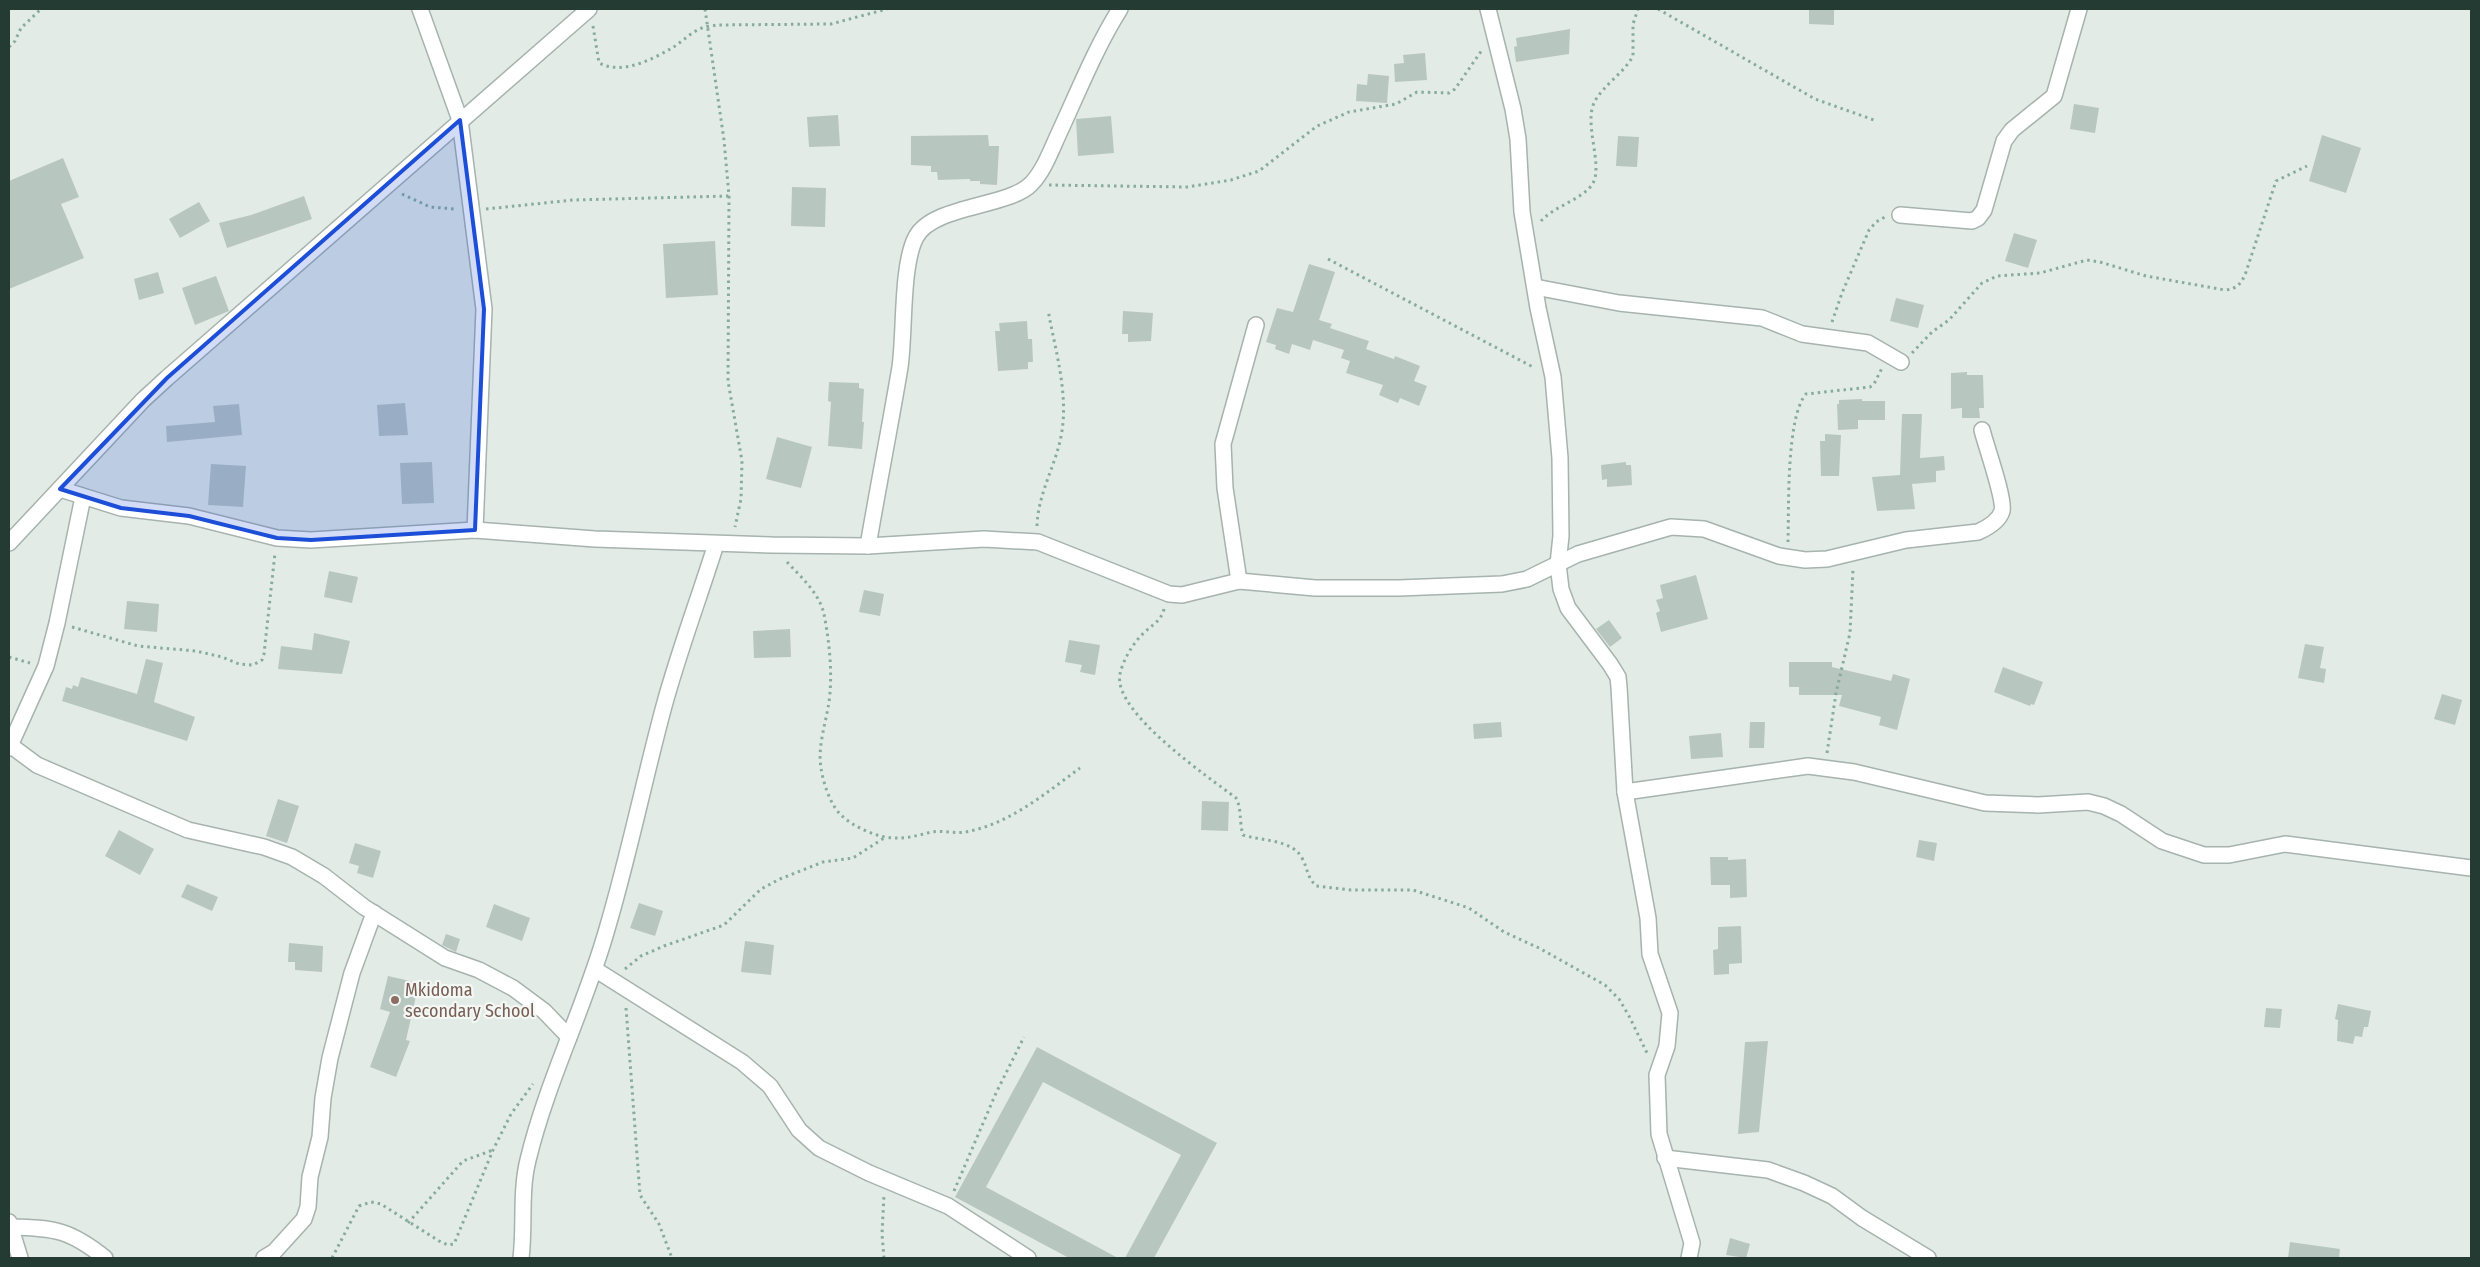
<svg xmlns="http://www.w3.org/2000/svg" width="2480" height="1267" font-family="'Fira Sans Condensed',sans-serif">
<rect width="100%" height="100%" fill="#e3ebe7"/>
<!-- building -->
<g fill="#b8c6c0">
<path d="M1809,9H1834V25L1809,24Z"/>
<path d="M1570,29L1569,54L1516,62L1514,47L1517,46L1516,38Z"/>
<path d="M1425,53L1427,80L1395,82L1394,64L1404,63L1403,55Z"/>
<path d="M1368,74L1389,76L1387,103L1356,101L1357,84L1367,85Z"/>
<path d="M2074,104L2099,108L2095,133L2070,129Z"/>
<path d="M838,115L840,146L809,147L807,117Z"/>
<path d="M1111,116L1114,153L1078,156L1076,119Z"/>
<path d="M988,135L989,146H999L997,185L980,184V181H970V179L938,180L937,172H931V166L911,165V136Z"/>
<path d="M2322,135L2361,148L2346,193L2309,181Z"/>
<path d="M1618,136L1639,137L1637,167L1616,166Z"/>
<path d="M63,158L79,197L61,204L84,258L9,289V181Z"/>
<path d="M792,187L826,188L825,227L791,226Z"/>
<path d="M304,196L312,219L227,248L219,223L251,215Z"/>
<path d="M199,202L210,221L180,238L169,219Z"/>
<path d="M2014,233L2037,240L2028,268L2005,261Z"/>
<path d="M715,241L718,295L666,298L663,244Z"/>
<path d="M1309,264L1335,272L1319,320L1332,324L1330,328L1369,341L1366,349L1394,359L1395,356L1420,366L1414,381L1427,386L1419,406L1400,398L1398,403L1379,395L1383,385L1346,373L1350,361L1341,358L1344,350L1313,340L1310,350L1292,344L1289,354L1275,349L1276,345L1266,342L1277,308L1293,312Z"/>
<path d="M158,272L164,293L139,300L134,279Z"/>
<path d="M216,276L229,311L195,325L182,288Z"/>
<path d="M1896,298L1924,305L1918,328L1890,321Z"/>
<path d="M1123,311L1153,313L1151,341L1128,342V334H1122Z"/>
<path d="M1027,321L1028,339H1032L1033,362H1028V369L998,371L995,331H1000L999,323Z"/>
<path d="M1967,372V375H1983L1984,408H1979L1980,418H1962V408L1951,409V373Z"/>
<path d="M829,382L859,383V388L864,389L862,422H864L862,449L828,446L831,402L828,401Z"/>
<path d="M1862,399V401H1885V420H1858V429L1838,430L1837,404H1839V400Z"/>
<path d="M405,403L408,435L379,436L377,405Z"/>
<path d="M239,404L242,435L167,442L166,426L215,422L213,406Z"/>
<path d="M1902,414H1922L1920,458L1944,456L1945,470L1936,471V482L1912,484L1915,509L1877,511L1872,477L1900,475Z"/>
<path d="M1825,434L1841,435L1839,476H1821L1820,441H1825Z"/>
<path d="M777,437L812,447L801,488L766,479Z"/>
<path d="M432,462L434,503L402,504L400,463Z"/>
<path d="M1626,462V465H1631L1632,485L1607,487V479L1602,480L1601,465Z"/>
<path d="M211,464L246,466L243,507L208,505Z"/>
<path d="M329,571L358,577L352,603L324,597Z"/>
<path d="M1696,575L1708,619L1661,632L1656,613L1660,611L1656,600L1663,598L1660,585Z"/>
<path d="M864,590L884,594L880,616L859,612Z"/>
<path d="M127,601L159,604L157,632L124,629Z"/>
<path d="M1609,620L1622,638L1610,647L1596,629Z"/>
<path d="M790,629L791,657L754,658L753,631Z"/>
<path d="M314,633L350,641L342,674L278,669L281,646L312,650Z"/>
<path d="M1069,640L1100,645L1095,675L1080,672L1082,665L1065,662Z"/>
<path d="M2305,644L2324,647L2320,668L2326,669L2324,683L2298,678Z"/>
<path d="M146,659L163,663L154,702L195,717L187,741L62,701L66,687L72,689L73,685L78,687L81,677L137,694Z"/>
<path d="M1789,662H1832V667L1875,677L1891,681L1893,674L1910,679L1897,730L1879,725L1881,717L1839,706L1842,695H1799V687H1789Z"/>
<path d="M2003,667L2043,682L2034,705L2031,704L2030,706L1994,692Z"/>
<path d="M2442,694L2462,700L2455,725L2434,719Z"/>
<path d="M1501,722L1502,737L1474,739L1473,724Z"/>
<path d="M1750,722H1765L1764,748H1749Z"/>
<path d="M1721,733L1723,757L1691,759L1689,736Z"/>
<path d="M278,799L299,806L287,843L266,836Z"/>
<path d="M1202,801L1229,802L1228,831L1201,830Z"/>
<path d="M119,830L154,849L140,875L105,856Z"/>
<path d="M1919,840L1937,843L1934,861L1916,857Z"/>
<path d="M355,843L381,851L373,878L357,873L359,866L349,863Z"/>
<path d="M1710,857H1728V860L1746,859L1747,897L1730,898V885H1711Z"/>
<path d="M187,884L218,897L212,911L181,897Z"/>
<path d="M639,903L663,911L655,936L630,928Z"/>
<path d="M494,904L530,918L522,941L486,927Z"/>
<path d="M1741,926L1742,963L1729,964V974L1714,975L1713,950L1718,949V927Z"/>
<path d="M446,934L460,939L456,952L442,945Z"/>
<path d="M745,941L774,945L771,975L741,972Z"/>
<path d="M289,943L323,946L322,972L295,970V962H288Z"/>
<path d="M388,976L419,983L406,1040L410,1041L396,1077L370,1067L390,1012L380,1009Z"/>
<path d="M2338,1004L2371,1011L2368,1027H2364L2362,1037L2355,1036L2353,1044L2337,1041L2338,1020L2335,1019Z"/>
<path d="M2266,1008L2282,1009L2280,1028L2264,1027Z"/>
<path d="M1768,1041L1759,1132L1738,1134L1745,1042Z"/>
<path d="M1037,1047L1217,1143L1154,1258H1125L1181,1155L1043,1082L986,1187L1118,1258H1069L955,1197Z"/>
<path d="M1730,1238L1750,1244L1746,1258L1726,1255Z"/>
<path d="M2290,1242L2340,1249L2339,1258H2288Z"/>
</g>
<g fill="none" stroke-linecap="round" stroke-linejoin="round">
<!-- minor casing -->
<g stroke="#a6b3ae" stroke-width="18">
<g id="minor">
<path d="M420,9L460,120L484,309L475,530"/>
<path d="M1488,9L1513,109L1518,139L1522,212L1538,308L1553,377L1560,458L1561,536L1558,564L1561,589L1568,608L1610,664L1618,677L1619,687L1625,792L1648,918L1650,954L1670,1013L1667,1046L1657,1075L1659,1134L1692,1243L1689,1258"/>
<path d="M1900,215L1972,221L1978,218L1984,210L2004,141L2012,130L2054,96L2079,9"/>
<path d="M1535,287L1619,303L1762,318L1802,334L1868,343L1901,362"/>
<path d="M60,489L121,508L189,516L277,538L311,540L475,530L595,539L772,545L868,546L984,539L1038,542L1169,594L1182,595L1239,581L1315,588H1399L1502,584L1527,579L1578,554L1671,527L1704,529L1779,556L1805,560L1827,559L1906,540L1978,532C1987,528 1999,521 2002,511C2005,499 1986,446 1982,430"/>
<path d="M9,543L143,400L167,378L589,9"/>
<path d="M868,546C878,487 890,427 900,367C905,333 901,265 916,237C933,205 1009,207 1031,184C1044,171 1052,148 1060,131C1079,90 1096,47 1120,9"/>
<path d="M1239,581L1225,488L1223,444L1256,325"/>
<path d="M10,745L37,765L188,830L264,847L292,857L324,876L364,907L445,958L479,970L513,988L544,1011L569,1037"/>
<path d="M9,748L46,666L57,623L83,497"/>
<path d="M1625,792L1808,766L1854,772L1985,803L2038,805L2088,802L2104,806L2121,814L2162,841L2204,855H2229L2285,844L2471,868"/>
<path d="M596,970L742,1062L770,1086L799,1130L819,1148L869,1173L948,1206L1028,1258"/>
<path d="M1665,1158L1768,1170L1804,1183L1832,1196L1862,1218L1928,1258"/>
<path d="M9,1222L20,1258"/>
<path d="M11,1227C55,1228 70,1230 105,1258"/>
<path d="M264,1258L274,1252L304,1219L308,1207L310,1177L320,1137L323,1098L330,1058L352,973L374,913"/>
<path d="M521,1258C525,1226 520,1192 528,1160C547,1081 585,1007 607,929C629,855 644,780 664,706C679,651 699,598 716,544"/>
</g>
</g>
<!-- path -->
<g stroke="#87ac9e" stroke-width="3" stroke-dasharray="2.5 4" stroke-linecap="butt">
<path d="M705,9L724,140L729,196L728,381L742,461L741,499L735,527"/>
<path d="M1658,9L1815,99L1874,120"/>
<path d="M593,26L599,63C622,75 651,60 672,48C682,42 691,32 702,28C706,26 712,26 717,25L831,24L887,9"/>
<path d="M9,47L15,41L21,28L41,9"/>
<path d="M1049,185L1187,187L1231,180L1259,171L1317,126L1349,112L1396,104L1417,92L1449,93L1455,89L1482,50"/>
<path d="M402,194L430,207L455,209"/>
<path d="M486,209L573,200L729,196"/>
<path d="M1541,221C1554,206 1584,199 1593,183C1603,165 1584,125 1594,103C1602,86 1624,73 1633,56V24L1638,9"/>
<path d="M1328,259L1533,367"/>
<path d="M1832,322L1842,293L1869,230L1876,222L1885,217"/>
<path d="M1912,353L1932,332L1949,320L1982,283L1997,276L2040,273L2087,260L2100,262L2146,276L2225,290C2237,289 2242,283 2246,272L2276,181L2307,166"/>
<path d="M1037,526C1038,492 1057,464 1062,431C1068,391 1055,349 1048,310"/>
<path d="M1788,542C1789,509 1786,417 1806,394L1870,387L1874,384L1882,368"/>
<path d="M787,562C802,578 819,593 824,614C829,640 832,667 830,693C828,719 817,743 821,768C823,782 830,804 840,814C853,827 879,839 898,838C909,838 920,835 931,832C943,830 954,834 965,832C1008,825 1046,793 1080,768"/>
<path d="M1164,609C1161,621 1153,624 1145,632C1134,641 1123,660 1120,674C1112,712 1210,778 1236,798C1242,809 1239,822 1243,835C1261,841 1292,839 1302,858C1308,869 1306,875 1316,886L1351,890H1413L1469,908L1504,932L1539,948L1605,985L1619,999L1629,1016L1647,1053"/>
<path d="M72,627L138,646L196,651L222,657L239,664L253,665L262,660L264,654L275,553"/>
<path d="M9,657L30,663"/>
<path d="M1827,753L1836,693L1850,633L1853,569"/>
<path d="M625,969L641,956L664,946L724,925L761,889L780,879L823,862L853,858L884,838"/>
<path d="M626,1008L640,1195L659,1224L672,1258"/>
<path d="M954,1191L996,1093L1024,1037"/>
<path d="M408,1223L463,1161L493,1150"/>
<path d="M332,1258L359,1206L371,1202L381,1204L439,1241L448,1245L454,1244L493,1150L511,1114L533,1084"/>
<path d="M884,1258L882,1234L884,1195"/>
</g>
<!-- minor -->
<use href="#minor" stroke="#fff" stroke-width="15"/>
</g>
<!-- marked area -->
<path fill="#1d4ed8" fill-opacity="0.2" stroke="#1d4ed8" stroke-width="4" stroke-linejoin="round" d="M460,120L484,309L475,530L311,540L277,538L189,516L121,508L60,489L167,378Z"/>
<!-- markers -->
<circle fill="#8d6e63" stroke="#f3f8f5" stroke-width="2" cx="395" cy="1000" r="5"/>
<g text-anchor="middle" stroke-width="4.5" stroke-linejoin="round" paint-order="stroke">
<!-- education labels -->
<g font-size="18" fill="#785e54" stroke="#f3f8f5" text-anchor="start">
<text x="405" y="996">Mkidoma<tspan x="405" dy="21">secondary School</tspan></text>
</g>
</g>
<!-- border -->
<rect width="2480" height="1267" fill="none" stroke="#243b34" stroke-width="20"/>
</svg>
